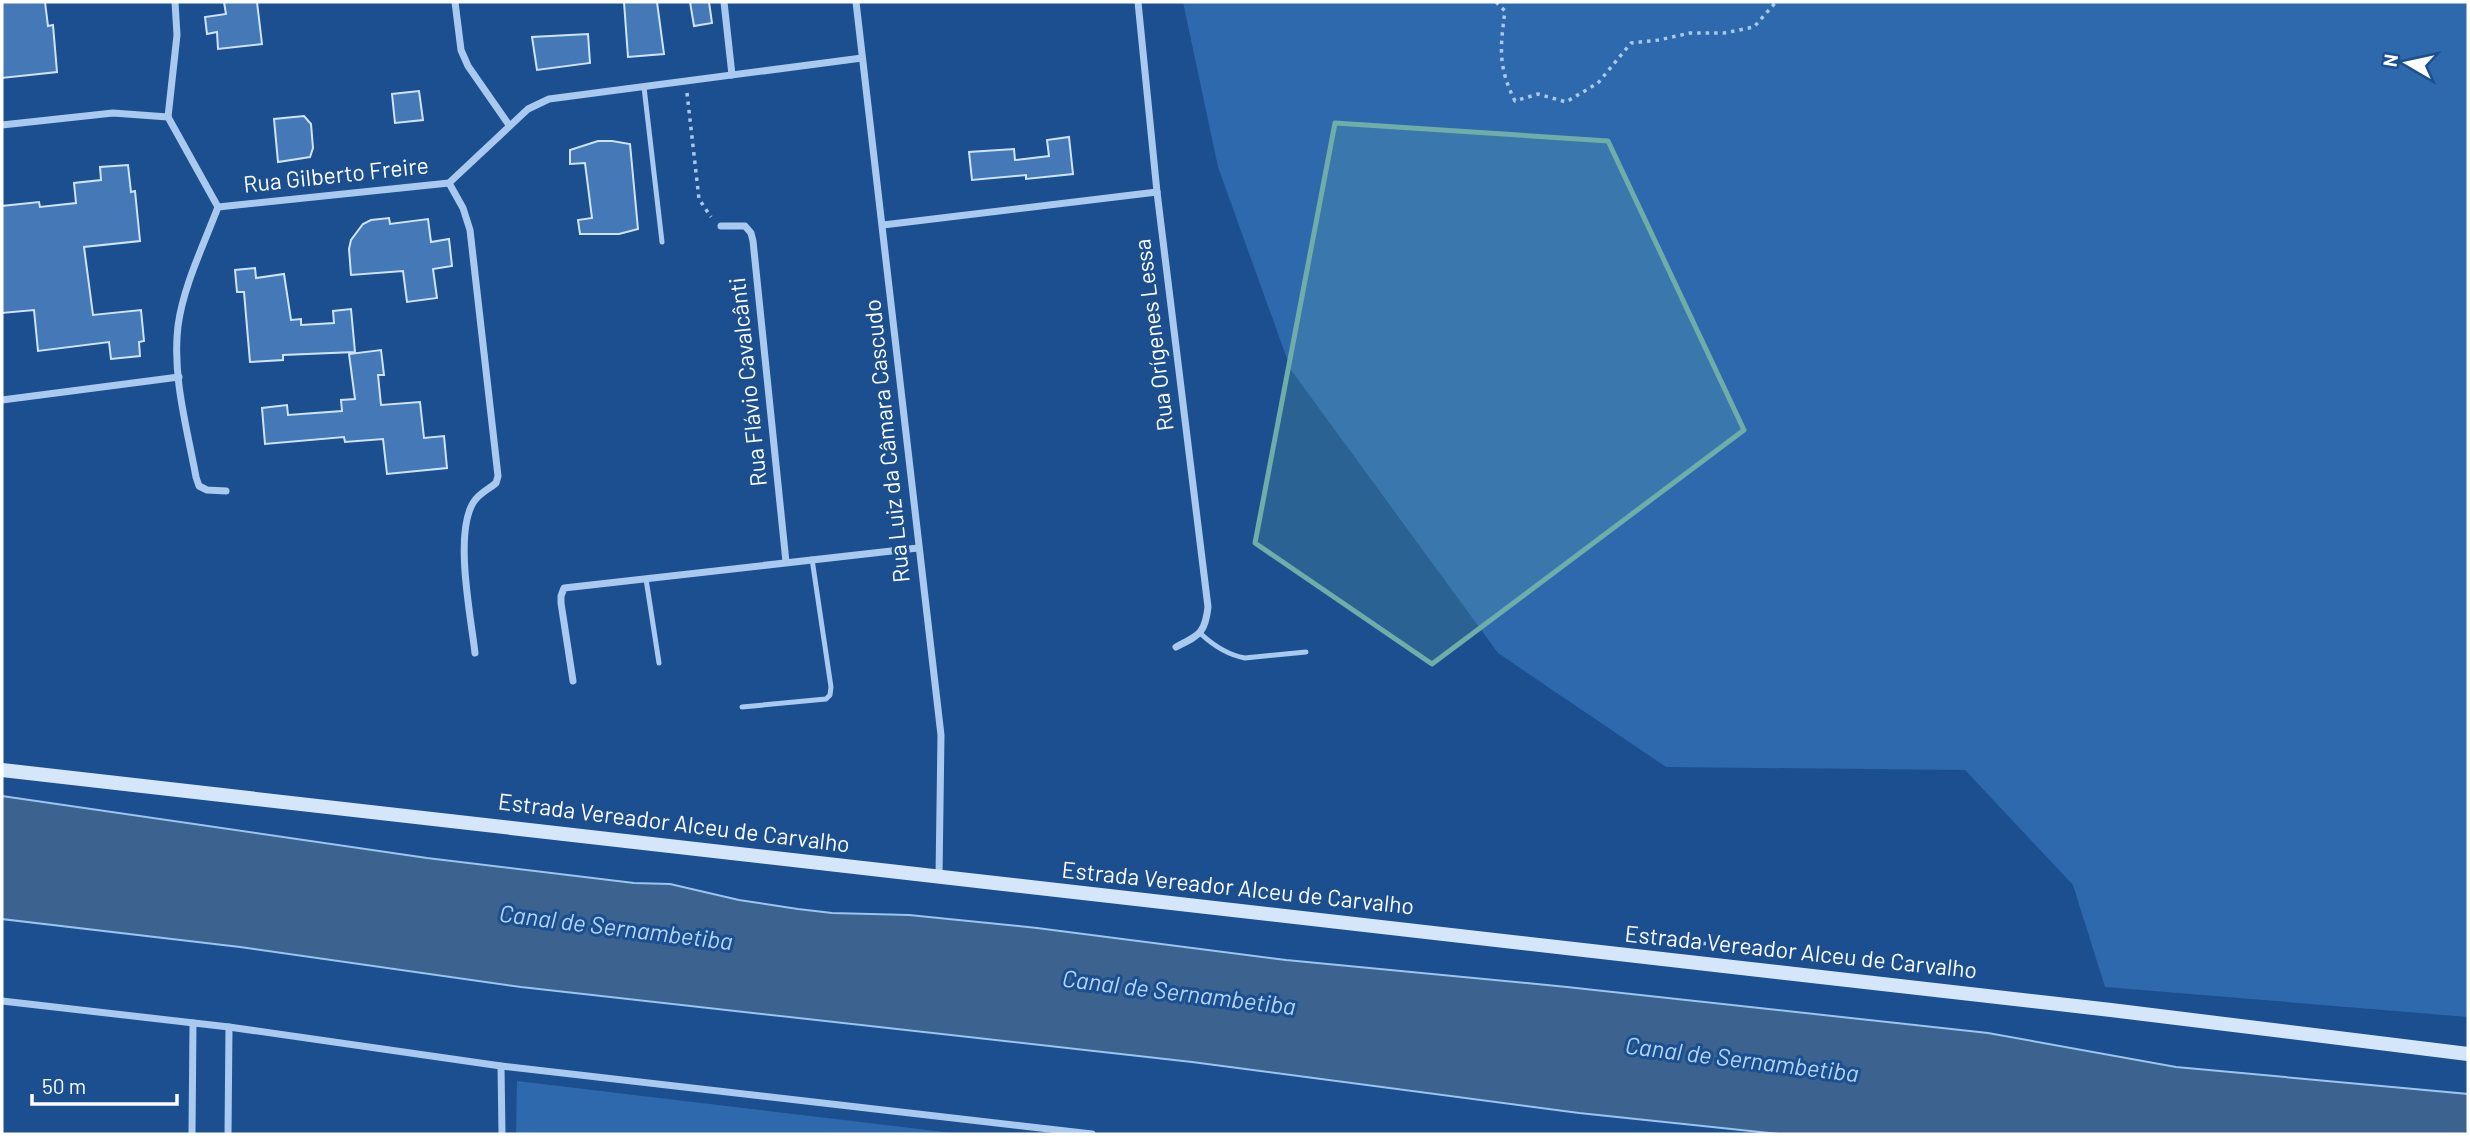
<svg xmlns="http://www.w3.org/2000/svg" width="2470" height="1136" font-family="Barlow,sans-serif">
<rect width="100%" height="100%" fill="#1b4f8f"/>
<!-- green -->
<g fill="#2e69ad">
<path d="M1183,2H2468V1017L2105,987L2073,885L1965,770L1666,767L1498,653L1291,370L1218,167Z"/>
<path d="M517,1081L961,1134H516Z"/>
</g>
<!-- water -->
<path fill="#3c6290" stroke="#9cc4f0" stroke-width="2" d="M2,796L427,858L634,883L670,884L739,900L798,909L832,913L909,915L1037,928L1286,960L1567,987L1988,1033L2176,1067L2468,1094V1134H1779L1579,1113L1192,1062L521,987L240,947L2,919Z"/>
<!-- building -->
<g fill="#4478b7" stroke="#cfe3fa" stroke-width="2">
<path d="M2,2H45L48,26L53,25L57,72L2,78Z"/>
<path d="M224,2H257L262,44L218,49L217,32L207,34L205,17L226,14Z"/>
<path d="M624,2H657L664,54L628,57Z"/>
<path d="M690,2H709L712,23L694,26Z"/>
<path d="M588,34L590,63L537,70L532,37Z"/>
<path d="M419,91L423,120L395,123L392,94Z"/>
<path d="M304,116L311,124L313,148L310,157L278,162L274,119Z"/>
<path d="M1069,137L1073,174L1026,179V175L972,180L969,152L1014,149L1015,160L1049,156L1047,140Z"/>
<path d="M598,141H612L630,144L638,229L619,234H580L578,220L592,218L585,163L570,164V150Z"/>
<path d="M128,165L131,192L135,191L140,241L84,247L93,315L141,310L144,341L139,342L140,356L111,359L109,342L38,351L34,310L2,313V206L39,202L40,207L76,203L74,183L101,180L100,167Z"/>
<path d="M389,218L390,224L428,219L431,242L449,239L452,266L433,269L437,298L407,302L403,271L351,275L349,249L351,240L363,224L371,220Z"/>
<path d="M255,268L256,278L284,274L291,320L301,319V325L334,323L333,311L351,309L355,352L283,355V360L250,362L244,292H237L235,270Z"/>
<path d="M381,350L384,375H378L381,405L420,402L424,438L444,436L447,468L387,474L383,439L345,442L344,437L265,444L262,408L287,405L288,415L342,411L341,400L355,399L349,354Z"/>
</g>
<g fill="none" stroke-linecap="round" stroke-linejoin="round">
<!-- path -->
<g stroke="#a9c9ee" stroke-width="3.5" stroke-dasharray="3.5 5" stroke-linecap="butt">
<path d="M1496,2L1505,11C1500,48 1498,67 1515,101L1538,94L1566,102L1598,83L1631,43L1659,40L1690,33H1724L1754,27L1776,2"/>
<path d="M687,93L699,199L711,217"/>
<path d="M1694,944L1715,943L1734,949"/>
</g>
<!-- lane -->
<g stroke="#a9c9ee" stroke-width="5">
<path d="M644,87L662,242"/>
<path d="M646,579L659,663"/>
<path d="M1201,634C1213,645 1228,655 1245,658L1306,652"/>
<path d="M742,707L826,699L830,695L831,687L812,559"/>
</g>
<!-- street -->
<g stroke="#a9c9ee" stroke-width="7">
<path d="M455,2L461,50L468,66L509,125"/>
<path d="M724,2L732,75"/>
<path d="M856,2L941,735L939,877"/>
<path d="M1138,2L1157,192L1208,607C1205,634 1199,635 1176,647"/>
<path d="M168,117L177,35L175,2"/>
<path d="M2,125L113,113L168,117L218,207L449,183L528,109L549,99L862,58"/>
<path d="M449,183L463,208L470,230L498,476L496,483C488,490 479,493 473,503C454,535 471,617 475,653"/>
<path d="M218,207C204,244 183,287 178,326C172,376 187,428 196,477L199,486L207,490L226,491"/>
<path d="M883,225L1157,192"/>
<path d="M721,226H745L751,233L753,241L786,562"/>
<path d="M2,400L179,377"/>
<path d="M573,681L561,603V596L564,588L918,548"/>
<path d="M2,1001L229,1027L501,1066L1092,1134"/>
<path d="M501,1066L502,1134"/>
<path d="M192,1134L193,1023"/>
<path d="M228,1134L229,1027"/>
</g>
<!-- secondary -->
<path stroke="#d6e6fa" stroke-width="14" d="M2,770L2111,1010L2468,1054"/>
</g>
<!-- marked area -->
<path fill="#6fada8" fill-opacity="0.2" stroke="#6fada8" stroke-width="5" stroke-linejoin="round" d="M1335,123L1608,141L1744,430L1432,664L1255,543Z"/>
<g text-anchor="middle" stroke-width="6" stroke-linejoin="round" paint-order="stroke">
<!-- street labels -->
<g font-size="23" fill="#fff" stroke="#1b4f8f">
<text transform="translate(336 175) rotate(-6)" y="8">Rua Gilberto Freire</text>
<text transform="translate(1154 335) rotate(-97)" y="8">Rua Orígenes Lessa</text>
<text transform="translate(748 382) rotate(-96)" y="8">Rua Flávio Cavalcânti</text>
<text transform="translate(887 441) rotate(-96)" y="8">Rua Luiz da Câmara Cascudo</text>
<text transform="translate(674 823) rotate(7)" y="8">Estrada Vereador Alceu de Carvalho</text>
<text transform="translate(1238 888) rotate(6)" y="8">Estrada Vereador Alceu de Carvalho</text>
<text transform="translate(1801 952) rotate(6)" y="8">Estrada Vereador Alceu de Carvalho</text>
</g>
<!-- water labels -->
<g font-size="24" font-style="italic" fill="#b5d3f5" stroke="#1b4f8f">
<text transform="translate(616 928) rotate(7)" y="8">Canal de Sernambetiba</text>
<text transform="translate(1179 993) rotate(7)" y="8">Canal de Sernambetiba</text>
<text transform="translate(1742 1060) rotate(7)" y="8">Canal de Sernambetiba</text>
</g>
</g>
<!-- border -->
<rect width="2470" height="1136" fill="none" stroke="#ffffff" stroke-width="7"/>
<!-- north arrow -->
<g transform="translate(2407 63) rotate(279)" stroke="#1b4f8f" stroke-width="5" paint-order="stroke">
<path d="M0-5L12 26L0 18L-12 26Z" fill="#ffffff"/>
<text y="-10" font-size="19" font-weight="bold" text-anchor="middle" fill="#ffffff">N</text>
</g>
<!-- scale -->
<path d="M32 1094v10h145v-10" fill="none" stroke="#ffffff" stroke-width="3.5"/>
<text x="42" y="1094" font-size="21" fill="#ffffff" stroke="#1b4f8f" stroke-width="5" paint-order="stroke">50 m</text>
</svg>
